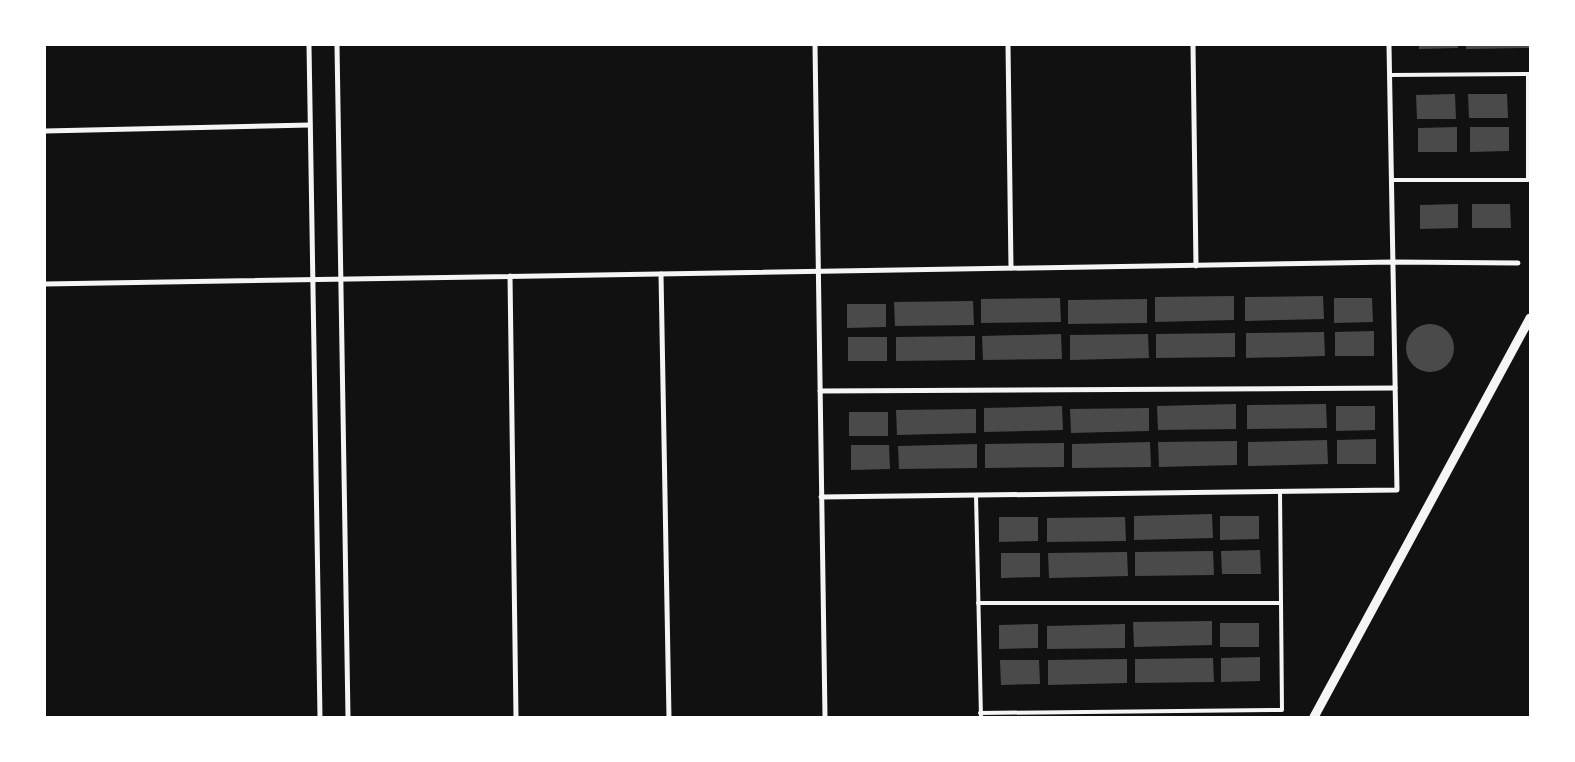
<svg xmlns="http://www.w3.org/2000/svg" width="1575" height="762" font-family="'Asap Condensed',sans-serif">
<rect width="100%" height="100%" fill="#111"/>
<!-- building -->
<g fill="#4a4a4a">
<path d="M1419,45H1458V48L1419,49Z"/>
<path d="M1466,45H1530V48L1466,49Z"/>
<path d="M1455,94L1456,119H1417L1416,95Z"/>
<path d="M1468,94H1507L1508,118H1469Z"/>
<path d="M1457,127V152H1418V128Z"/>
<path d="M1470,127H1509V151L1470,152Z"/>
<path d="M1458,204V228L1420,229V205Z"/>
<path d="M1472,204H1510L1511,228H1472Z"/>
<path d="M1234,296V320L1155,322V297Z"/>
<path d="M1323,296L1324,319L1245,321V297Z"/>
<path d="M1060,298L1061,322L981,323V299Z"/>
<path d="M1334,298H1372L1373,322L1334,323Z"/>
<path d="M1147,299V323L1068,324V300Z"/>
<path d="M973,301L974,325L895,326L894,302Z"/>
<path d="M847,304H886V327L847,328Z"/>
<circle cx="1430" cy="348" r="24"/>
<path d="M1374,331V356H1335V332Z"/>
<path d="M1324,332L1325,356L1246,358V333Z"/>
<path d="M1235,333V357L1156,358V334Z"/>
<path d="M1061,334L1062,359L983,360L982,336Z"/>
<path d="M1148,334L1149,358L1070,360V335Z"/>
<path d="M975,336V360L896,361V337Z"/>
<rect x="848" y="337" width="39" height="24"/>
<path d="M1236,404V429L1158,430L1157,406Z"/>
<path d="M1326,404L1327,428L1247,429V405Z"/>
<path d="M1062,406L1063,430L984,432V408Z"/>
<path d="M1336,406H1375V430L1336,431Z"/>
<path d="M1149,408V431L1071,433L1070,409Z"/>
<path d="M976,409V433L897,435L896,410Z"/>
<rect x="849" y="412" width="39" height="24"/>
<path d="M1376,439V464H1337V440Z"/>
<path d="M1327,440L1328,464L1248,466V442Z"/>
<path d="M1237,441V465L1159,467L1158,442Z"/>
<path d="M1150,442L1151,467L1072,468V444Z"/>
<path d="M1064,443V467L985,468V444Z"/>
<path d="M977,444V468L899,469L898,446Z"/>
<path d="M851,445H889L890,469L851,470Z"/>
<path d="M1212,514L1213,538L1134,540V516Z"/>
<path d="M1220,516H1259V539L1220,540Z"/>
<path d="M999,517H1038V541L999,542Z"/>
<path d="M1125,517L1126,541L1047,542V518Z"/>
<path d="M1260,550L1261,574H1222L1221,551Z"/>
<path d="M1213,551L1214,575L1135,576V552Z"/>
<path d="M1127,552L1128,576L1049,578L1048,553Z"/>
<path d="M1001,553H1040V577L1001,578Z"/>
<path d="M1212,621V645L1134,647L1133,622Z"/>
<rect x="1220" y="623" width="39" height="24"/>
<path d="M1038,624V648L999,649V625Z"/>
<path d="M1125,624V648L1047,649V626Z"/>
<path d="M1260,657V681L1221,682V658Z"/>
<path d="M1213,658L1214,682L1135,683V659Z"/>
<path d="M1127,659V683L1048,685V660Z"/>
<path d="M1000,660H1039L1040,684L1001,685Z"/>
</g>
<g fill="none" stroke-linecap="round" stroke-linejoin="round">
<!-- service -->
<g stroke="#f5f5f5" stroke-width="4">
<path d="M1390,75L1530,74"/>
<path d="M1391,180H1528V74"/>
<path d="M976,495L981,717"/>
<path d="M978,603H1281"/>
<path d="M980,713L1282,710L1280,492"/>
</g>
<!-- minor -->
<g stroke="#f5f5f5" stroke-width="5">
<path d="M309,45L320,717"/>
<path d="M337,45L348,717"/>
<path d="M815,45L825,717"/>
<path d="M1008,45L1011,268"/>
<path d="M1193,45L1196,266"/>
<path d="M45,131L310,125"/>
<path d="M661,274L669,717"/>
<path d="M510,276L516,717"/>
<path d="M45,284L1393,262L1518,263"/>
<path d="M820,391L1395,388"/>
<path d="M821,497L1397,490L1389,45"/>
</g>
<!-- tertiary -->
<path stroke="#f5f5f5" stroke-width="9" d="M1314,717L1530,318"/>
</g>
<!-- border -->
<rect width="1575" height="762" fill="none" stroke="#ffffff" stroke-width="92"/>
</svg>
